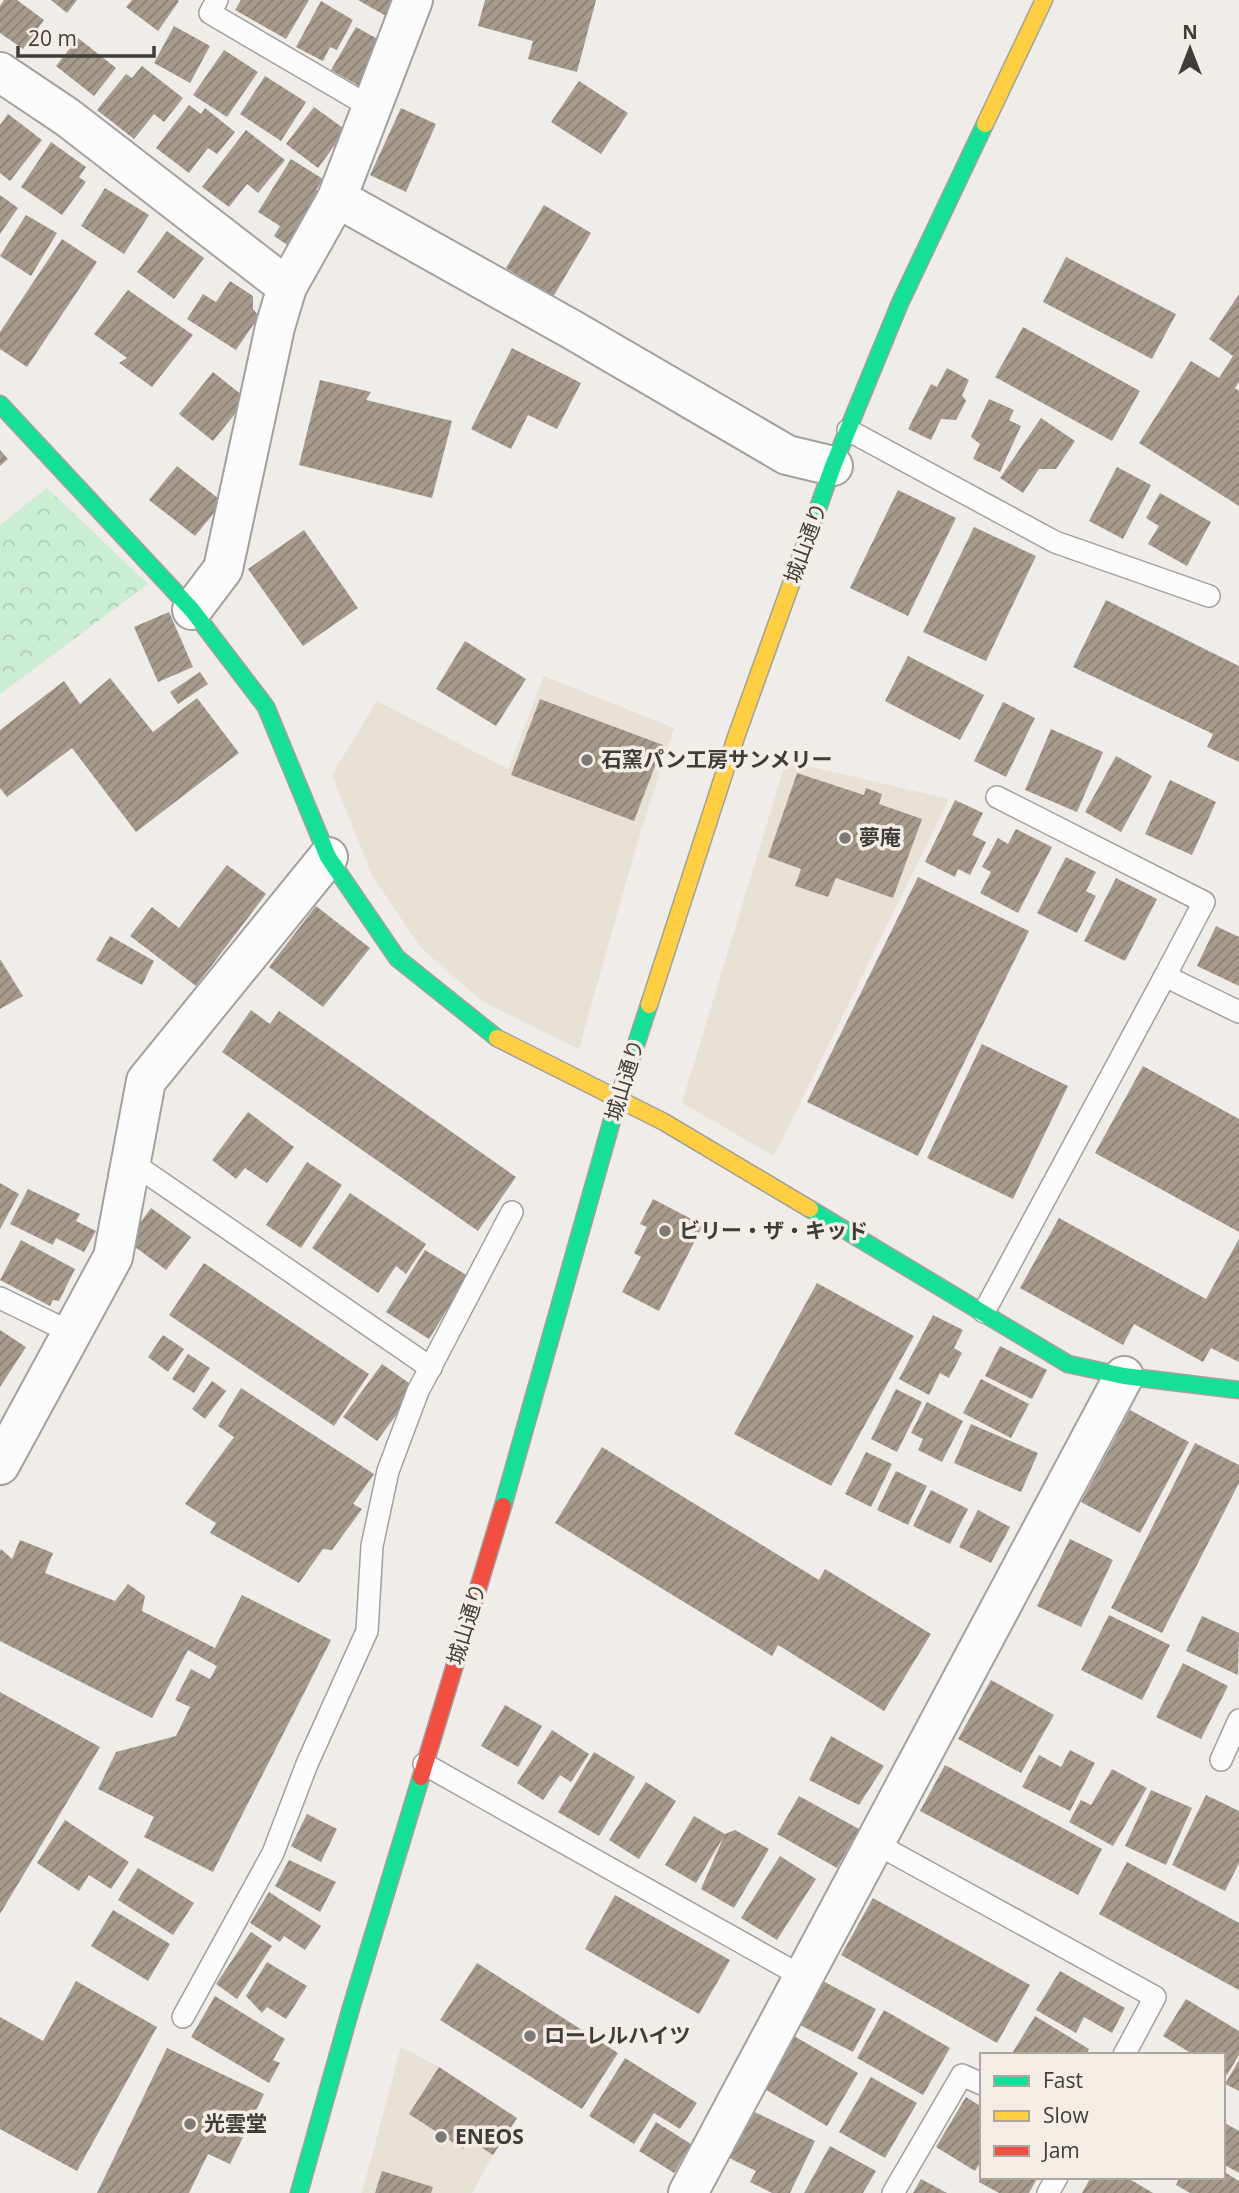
<svg xmlns="http://www.w3.org/2000/svg" width="1239" height="2193" font-family="'Open Sans','Noto Sans JP',sans-serif">
<defs>
<pattern id="park-crowns" width="20" height="18" patternUnits="userSpaceOnUse" patternTransform="scale(1.75)"><rect width="20" height="18" fill="#cbedd4"/><path d="M2 6a3 3 0 1 1 6 0M12 15a3 3 0 1 1 6 0" fill="none" stroke="#afccb7"/></pattern>
<pattern id="building-hatch" width="6" height="6" patternUnits="userSpaceOnUse" patternTransform="scale(1.75)"><rect width="6" height="6" fill="#a79b8e"/><path d="M-1 1l2-2M0 6l6-6M5 7l2-2" fill="none" stroke="#898075"/></pattern>
</defs>
<rect width="100%" height="100%" fill="#f0ece8"/>
<!-- built -->
<g fill="#e8e1d6">
<path d="M544,676L674,728L634,854L579,1049L483,1002L421,948L372,875L332,775L377,701L508,769Z"/>
<path d="M786,761L949,799L774,1156L682,1103Z"/>
<path d="M401,2047L439,2067L493,2155L472,2193H362Z"/>
</g>
<!-- park -->
<path fill="url(#park-crowns)" d="M47,488L148,584L0,694V525Z"/>
<!-- building -->
<g fill="url(#building-hatch)">
<path d="M4,0H17L44,20L23,49L0,33V6Z"/>
<path d="M51,0H77L67,13Z"/>
<path d="M132,0H177L179,1L158,31L126,7Z"/>
<path d="M241,0H309L286,39L235,10Z"/>
<path d="M358,0H404L393,20Z"/>
<path d="M485,0H596L577,72L528,59L533,41L478,26Z"/>
<path d="M321,1L353,20L337,50L330,47L323,61L296,47Z"/>
<path d="M174,26L210,46L190,83L154,63Z"/>
<path d="M356,27L385,43L359,86L331,70Z"/>
<path d="M78,38L116,68L94,96L56,66Z"/>
<path d="M224,50L258,72L227,117L193,95Z"/>
<path d="M142,66L183,98L164,122L154,114L134,139L97,110L126,74L132,78Z"/>
<path d="M265,76L306,102L281,141L240,114Z"/>
<path d="M579,81L628,113L601,154L551,122Z"/>
<path d="M189,105L201,114L205,108L235,132L217,154L208,148L189,173L156,148Z"/>
<path d="M314,107L346,130L318,168L286,144Z"/>
<path d="M401,108L436,124L406,192L370,175Z"/>
<path d="M8,114L42,140L10,181L0,173V125Z"/>
<path d="M246,130L285,160L258,193L247,184L229,207L202,187Z"/>
<path d="M51,142L86,167L79,177L86,182L62,215L21,187Z"/>
<path d="M291,159L323,179L316,190L324,191L289,246L274,236L280,226L258,212Z"/>
<path d="M105,188L149,215L124,254L81,226Z"/>
<path d="M0,195L18,208L0,234Z"/>
<path d="M544,205L591,233L553,297L506,268Z"/>
<path d="M26,215L57,233L31,276L0,256Z"/>
<path d="M167,231L204,258L174,299L137,272Z"/>
<path d="M62,239L97,262L27,367L0,349V332Z"/>
<path d="M1066,257L1176,314L1152,359L1043,302Z"/>
<path d="M230,281L253,296V309L259,316L236,350L187,319L203,294L216,302Z"/>
<path d="M128,290L193,335L152,387L119,363L127,358L94,334Z"/>
<path d="M1239,294V382L1235,388L1239,391V506L1139,443L1191,361L1219,378L1233,356L1209,339Z"/>
<path d="M1023,327L1140,391L1112,441L995,377Z"/>
<path d="M512,348L581,383L557,429L528,415L511,449L471,429Z"/>
<path d="M947,368L969,380L962,395L966,401L956,420L941,419L931,440L908,429L931,384L937,387Z"/>
<path d="M213,372L247,399L213,441L179,414Z"/>
<path d="M320,380L371,392L366,400L452,421L432,498L299,465Z"/>
<path d="M989,399L1014,410L1009,420L1021,426L1000,472L973,459L980,444L971,437Z"/>
<path d="M1041,418L1075,441L1056,469H1039L1023,493L1000,478Z"/>
<path d="M0,450L8,459L0,466Z"/>
<path d="M177,466L223,502L195,536L149,500Z"/>
<path d="M1117,467L1151,485L1123,539L1089,521Z"/>
<path d="M898,490L956,518L908,616L850,588Z"/>
<path d="M1160,493L1211,522L1187,566L1148,544L1159,526L1146,518Z"/>
<path d="M974,527L1036,556L986,661L923,632Z"/>
<path d="M304,530L358,608L303,646L248,569Z"/>
<path d="M1106,600L1239,666V762L1207,747L1213,734L1073,667Z"/>
<path d="M169,612L193,667L158,682L134,627Z"/>
<path d="M465,641L526,679L496,726L436,689Z"/>
<path d="M908,656L984,695L960,740L885,701Z"/>
<path d="M200,672L208,684L178,704L170,692Z"/>
<path d="M110,678L153,732L197,698L239,753L136,832L72,748L7,797L0,788V730L64,681L80,704Z"/>
<path d="M540,699L663,745L634,821L511,775Z"/>
<path d="M1003,702L1035,718L1006,777L974,761Z"/>
<path d="M1051,729L1103,752L1077,812L1025,790Z"/>
<path d="M1116,756L1152,776L1121,832L1085,812Z"/>
<path d="M797,773L864,795L866,788L882,794L879,804L922,819L893,898L836,878L828,897L795,886L801,869L768,857Z"/>
<path d="M1170,780L1216,802L1192,855L1145,834Z"/>
<path d="M955,800L983,813L972,835L986,842L970,875L958,869L955,877L925,862Z"/>
<path d="M1016,829L1052,847L1018,913L980,893L991,872L982,867L998,838L1008,844Z"/>
<path d="M1066,857L1096,872L1086,891L1096,896L1077,933L1037,913Z"/>
<path d="M227,865L266,894L196,986L130,936L152,907L179,928Z"/>
<path d="M918,877L1029,931L918,1156L807,1102Z"/>
<path d="M1116,878L1157,899L1125,961L1084,941Z"/>
<path d="M316,906L370,948L323,1007L269,967Z"/>
<path d="M1216,926L1239,937V986L1197,966Z"/>
<path d="M110,936L154,961L142,985L96,960Z"/>
<path d="M0,959L23,996L0,1009Z"/>
<path d="M251,1010L270,1024L279,1011L516,1177L478,1231L222,1052Z"/>
<path d="M982,1044L1068,1086L1013,1199L927,1158Z"/>
<path d="M1143,1066L1239,1119V1232L1095,1153Z"/>
<path d="M248,1112L294,1147L267,1183L245,1168L236,1179L212,1160Z"/>
<path d="M307,1162L342,1185L301,1248L266,1225Z"/>
<path d="M0,1183L19,1194L0,1229Z"/>
<path d="M28,1189L80,1214L76,1221L96,1231L84,1252L56,1238L53,1245L10,1224Z"/>
<path d="M350,1193L426,1244L406,1274L396,1266L378,1293L312,1248Z"/>
<path d="M653,1199L703,1225L659,1311L622,1292L641,1257L634,1253L647,1227L640,1224Z"/>
<path d="M151,1208L191,1237L166,1270L127,1241Z"/>
<path d="M1059,1218L1206,1299L1239,1239V1362L1211,1348L1203,1362L1134,1324L1123,1345L1020,1288Z"/>
<path d="M21,1240L75,1269L59,1301L53,1300L50,1306L0,1280Z"/>
<path d="M425,1250L468,1276L429,1339L386,1312Z"/>
<path d="M204,1263L369,1374L334,1426L169,1315Z"/>
<path d="M817,1283L914,1336L831,1486L734,1434Z"/>
<path d="M933,1315L963,1330L954,1348L962,1353L949,1378L940,1373L929,1395L899,1379Z"/>
<path d="M0,1330L26,1347L0,1387Z"/>
<path d="M163,1335L184,1349L168,1372L148,1357Z"/>
<path d="M1000,1346L1047,1370L1032,1399L985,1376Z"/>
<path d="M188,1354L210,1368L194,1393L172,1379Z"/>
<path d="M382,1364L416,1388L377,1441L343,1417Z"/>
<path d="M981,1379L1029,1404L1011,1438L963,1413Z"/>
<path d="M212,1381L226,1391L205,1419L192,1409Z"/>
<path d="M241,1388L374,1474L353,1504L362,1509L332,1550L323,1549L299,1583L210,1533L216,1523L185,1504L234,1437L218,1426Z"/>
<path d="M896,1389L922,1402L897,1452L871,1439Z"/>
<path d="M927,1402L963,1421L942,1462L918,1450L923,1439L911,1433Z"/>
<path d="M1130,1410L1189,1442L1140,1533L1081,1502Z"/>
<path d="M971,1424L1038,1453L1021,1492L954,1463Z"/>
<path d="M1195,1443L1239,1465V1483L1162,1633L1111,1608Z"/>
<path d="M602,1447L819,1580L825,1569L931,1634L884,1711L778,1645L772,1656L555,1523Z"/>
<path d="M866,1452L892,1464L871,1507L845,1494Z"/>
<path d="M896,1471L927,1486L908,1525L877,1510Z"/>
<path d="M931,1490L968,1509L950,1544L913,1526Z"/>
<path d="M978,1510L1010,1527L991,1563L959,1547Z"/>
<path d="M1070,1539L1113,1560L1081,1627L1037,1606Z"/>
<path d="M20,1540L53,1553L45,1573L115,1601L128,1584L145,1596L142,1611L215,1648L242,1595L331,1640L213,1872L144,1837L154,1817L98,1789L116,1752L176,1736L190,1707L175,1700L191,1669L210,1679L217,1666L188,1650L152,1718L0,1641V1551L1,1549L12,1559Z"/>
<path d="M1109,1615L1170,1645L1142,1700L1081,1670Z"/>
<path d="M1202,1616L1239,1633L1238,1675L1186,1651Z"/>
<path d="M1183,1663L1228,1686L1201,1739L1156,1717Z"/>
<path d="M991,1680L1054,1715L1021,1773L958,1739Z"/>
<path d="M0,1692L100,1747L0,1914Z"/>
<path d="M505,1705L542,1726L518,1767L481,1746Z"/>
<path d="M552,1730L589,1754L571,1782L560,1775L543,1800L517,1783Z"/>
<path d="M831,1736L884,1766L859,1805L809,1780Z"/>
<path d="M1070,1750L1095,1763L1070,1811L1022,1787L1039,1755L1061,1767Z"/>
<path d="M594,1752L635,1777L599,1836L558,1812Z"/>
<path d="M945,1765L1102,1849L1078,1895L920,1811Z"/>
<path d="M1112,1769L1147,1788L1113,1846L1069,1822L1081,1800L1091,1805Z"/>
<path d="M646,1782L676,1801L639,1859L609,1840Z"/>
<path d="M1151,1790L1192,1808L1166,1865L1125,1846Z"/>
<path d="M1206,1795L1239,1811V1863L1225,1891L1172,1865Z"/>
<path d="M799,1796L859,1829L837,1868L777,1834Z"/>
<path d="M307,1814L337,1829L321,1862L291,1846Z"/>
<path d="M694,1816L725,1834L735,1830L769,1849L734,1908L701,1889L724,1836L696,1883L665,1865Z"/>
<path d="M65,1820L129,1862L111,1889L89,1875L79,1891L37,1863Z"/>
<path d="M780,1856L816,1879L777,1940L741,1918Z"/>
<path d="M289,1860L336,1882L320,1912L275,1886Z"/>
<path d="M1127,1862L1239,1923V1990L1099,1914Z"/>
<path d="M138,1868L194,1903L173,1935L118,1900Z"/>
<path d="M269,1892L321,1926L305,1950L284,1936L280,1942L250,1923Z"/>
<path d="M615,1895L730,1960L699,2014L585,1949Z"/>
<path d="M873,1898L1030,1985L997,2043L841,1955Z"/>
<path d="M113,1910L170,1944L148,1981L91,1946Z"/>
<path d="M251,1932L272,1946L237,1999L216,1984Z"/>
<path d="M267,1962L307,1986L286,2019L267,2007L262,2013L246,1996Z"/>
<path d="M477,1963L618,2053L582,2109L440,2020Z"/>
<path d="M1060,1971L1125,2008L1112,2033L1084,2017L1076,2033L1036,2010Z"/>
<path d="M819,1979L876,2009L853,2052L796,2023Z"/>
<path d="M76,1981L157,2027L77,2171L0,2129V2017L43,2041Z"/>
<path d="M215,1996L285,2039L273,2060L280,2063L269,2083L191,2037Z"/>
<path d="M1186,1999L1239,2031V2055L1227,2075L1223,2072V2055H1194L1163,2036Z"/>
<path d="M884,2010L950,2048L923,2095L857,2058Z"/>
<path d="M1035,2016L1089,2049L1086,2055H1011Z"/>
<path d="M794,2036L858,2073L827,2126L763,2088Z"/>
<path d="M167,2048L264,2094L230,2164L208,2154L189,2193H97Z"/>
<path d="M625,2058L697,2103L680,2129L654,2113L634,2144L589,2116Z"/>
<path d="M1239,2060V2091L1225,2084Z"/>
<path d="M439,2067L517,2118L493,2155L470,2140L463,2149L409,2114Z"/>
<path d="M871,2077L917,2103L885,2158L839,2132Z"/>
<path d="M966,2097L982,2107V2160L975,2171L936,2147Z"/>
<path d="M742,2106L815,2141L790,2193H772L750,2182L756,2171L719,2153Z"/>
<path d="M656,2122L691,2144L674,2173L639,2151Z"/>
<path d="M1223,2122L1239,2131V2173L1223,2164Z"/>
<path d="M830,2146L876,2171L863,2193H804Z"/>
<path d="M382,2171L433,2187L431,2193H375Z"/>
<path d="M1223,2171L1239,2181V2193H1190L1176,2185L1180,2177H1223Z"/>
<path d="M981,2177H1038L1029,2193H999L979,2182Z"/>
<path d="M1091,2177H1126L1153,2193H1082Z"/>
<path d="M921,2179L947,2193H913Z"/>
</g>
<g fill="none" stroke-linecap="round" stroke-linejoin="round">
<!-- lane casing -->
<g stroke="#a3a09d" stroke-width="24">
<g id="lane">
<path d="M217,0L210,13L372,108"/>
<path d="M848,430L1055,542L1209,596"/>
<path d="M997,797L1204,902L1165,976"/>
<path d="M131,1162L431,1368"/>
<path d="M0,1298L72,1333"/>
<path d="M984,1312L1165,976L1239,1012"/>
<path d="M1221,1760L1239,1720"/>
<path d="M424,1764L803,1977"/>
<path d="M875,1843L1155,1997L1124,2055"/>
<path d="M183,2017L273,1853L307,1764L367,1631L372,1546L388,1471L418,1391L512,1212"/>
<path d="M893,2193L962,2075L982,2084"/>
<path d="M1048,2193L1057,2177"/>
</g>
</g>
<!-- street casing -->
<g stroke="#a3a09d" stroke-width="42">
<g id="street">
<path d="M0,72L67,117L287,287"/>
<path d="M337,198L571,329L787,455L833,466"/>
<path d="M192,610L223,569L275,327L287,287L337,198L413,0"/>
<path d="M0,1465L113,1257L146,1081L328,857"/>
<path d="M688,2193L1124,1376"/>
</g>
</g>
<!-- fast casing -->
<g stroke="#a3a09d" stroke-width="19">
<g id="fast">
<path d="M0,404L192,610L266,707L328,857L397,958L497,1038"/>
<path d="M800,559L833,466L900,303L985,124"/>
<path d="M810,1209L1068,1364L1124,1376L1239,1390"/>
<path d="M503,1506L618,1099L649,1005"/>
<path d="M299,2193L351,2008L421,1777"/>
</g>
</g>
<!-- slow casing -->
<g stroke="#a3a09d" stroke-width="19">
<g id="slow">
<path d="M985,124L1044,0"/>
<path d="M649,1005L736,737L800,559"/>
<path d="M497,1038L664,1122L810,1209"/>
</g>
</g>
<!-- jam casing -->
<g stroke="#a3a09d" stroke-width="19">
<path id="jam" d="M421,1777L503,1506"/>
</g>
<!-- lane -->
<use href="#lane" stroke="#fdfcfc" stroke-width="21"/>
<!-- street -->
<use href="#street" stroke="#fdfcfc" stroke-width="38"/>
<!-- fast -->
<use href="#fast" stroke="#16e098" stroke-width="16"/>
<!-- slow -->
<use href="#slow" stroke="#ffcf43" stroke-width="16"/>
<!-- jam -->
<use href="#jam" stroke="#f24e42" stroke-width="16"/>
</g>
<!-- markers -->
<g fill="#7d7a76" stroke="#f3ede4" stroke-width="2.5">
<circle cx="587" cy="760" r="7"/>
<circle cx="845" cy="838" r="7"/>
<circle cx="665" cy="1231" r="7"/>
<circle cx="530" cy="2036" r="7"/>
<circle cx="190" cy="2124" r="7"/>
<circle cx="441" cy="2137" r="7"/>
</g>
<g text-anchor="middle" stroke-width="7" stroke-linejoin="round" paint-order="stroke">
<!-- street labels -->
<g font-size="21" fill="#3f3c39" stroke="#f3ede4">
<text transform="translate(806 543) rotate(-70)" y="7">城山通り</text>
<text transform="translate(625 1080) rotate(-73)" y="7">城山通り</text>
<text transform="translate(467 1624) rotate(-73)" y="7">城山通り</text>
</g>
<!-- poi labels -->
<g font-size="21" font-weight="bold" fill="#3f3c39" stroke="#f3ede4" text-anchor="start">
<text x="601" y="767">石窯パン工房サンメリー</text>
<text x="859" y="845">夢庵</text>
<text x="679" y="1238">ビリー・ザ・キッド</text>
<text x="544" y="2043">ローレルハイツ</text>
<text x="204" y="2131">光雲堂</text>
<text x="455" y="2144">ENEOS</text>
</g>
</g>
<!-- legend -->
<rect x="980" y="2053" width="245" height="126" fill="#f3ede4" stroke="#aba6a0" stroke-width="2"/>
<rect x="994" y="2076" width="35" height="10" fill="#16e098" stroke="#aba6a0" stroke-width="2"/>
<text x="1043" y="2088" font-size="21" fill="#3f3c39">Fast</text>
<rect x="994" y="2111" width="35" height="10" fill="#ffcf43" stroke="#aba6a0" stroke-width="2"/>
<text x="1043" y="2123" font-size="21" fill="#3f3c39">Slow</text>
<rect x="994" y="2146" width="35" height="10" fill="#f24e42" stroke="#aba6a0" stroke-width="2"/>
<text x="1043" y="2158" font-size="21" fill="#3f3c39">Jam</text>
<!-- north arrow -->
<g transform="translate(1190 49)" stroke="#f3ede4" stroke-width="5" paint-order="stroke">
<path d="M0-5L12 26L0 18L-12 26Z" fill="#3f3c39"/>
<text y="-10" font-size="19" font-weight="bold" text-anchor="middle" fill="#3f3c39">N</text>
</g>
<!-- scale -->
<path d="M18 46v10h136v-10" fill="none" stroke="#3f3c39" stroke-width="3.5"/>
<text x="28" y="46" font-size="21" fill="#3f3c39" stroke="#f3ede4" stroke-width="5" paint-order="stroke">20 m</text>
</svg>
